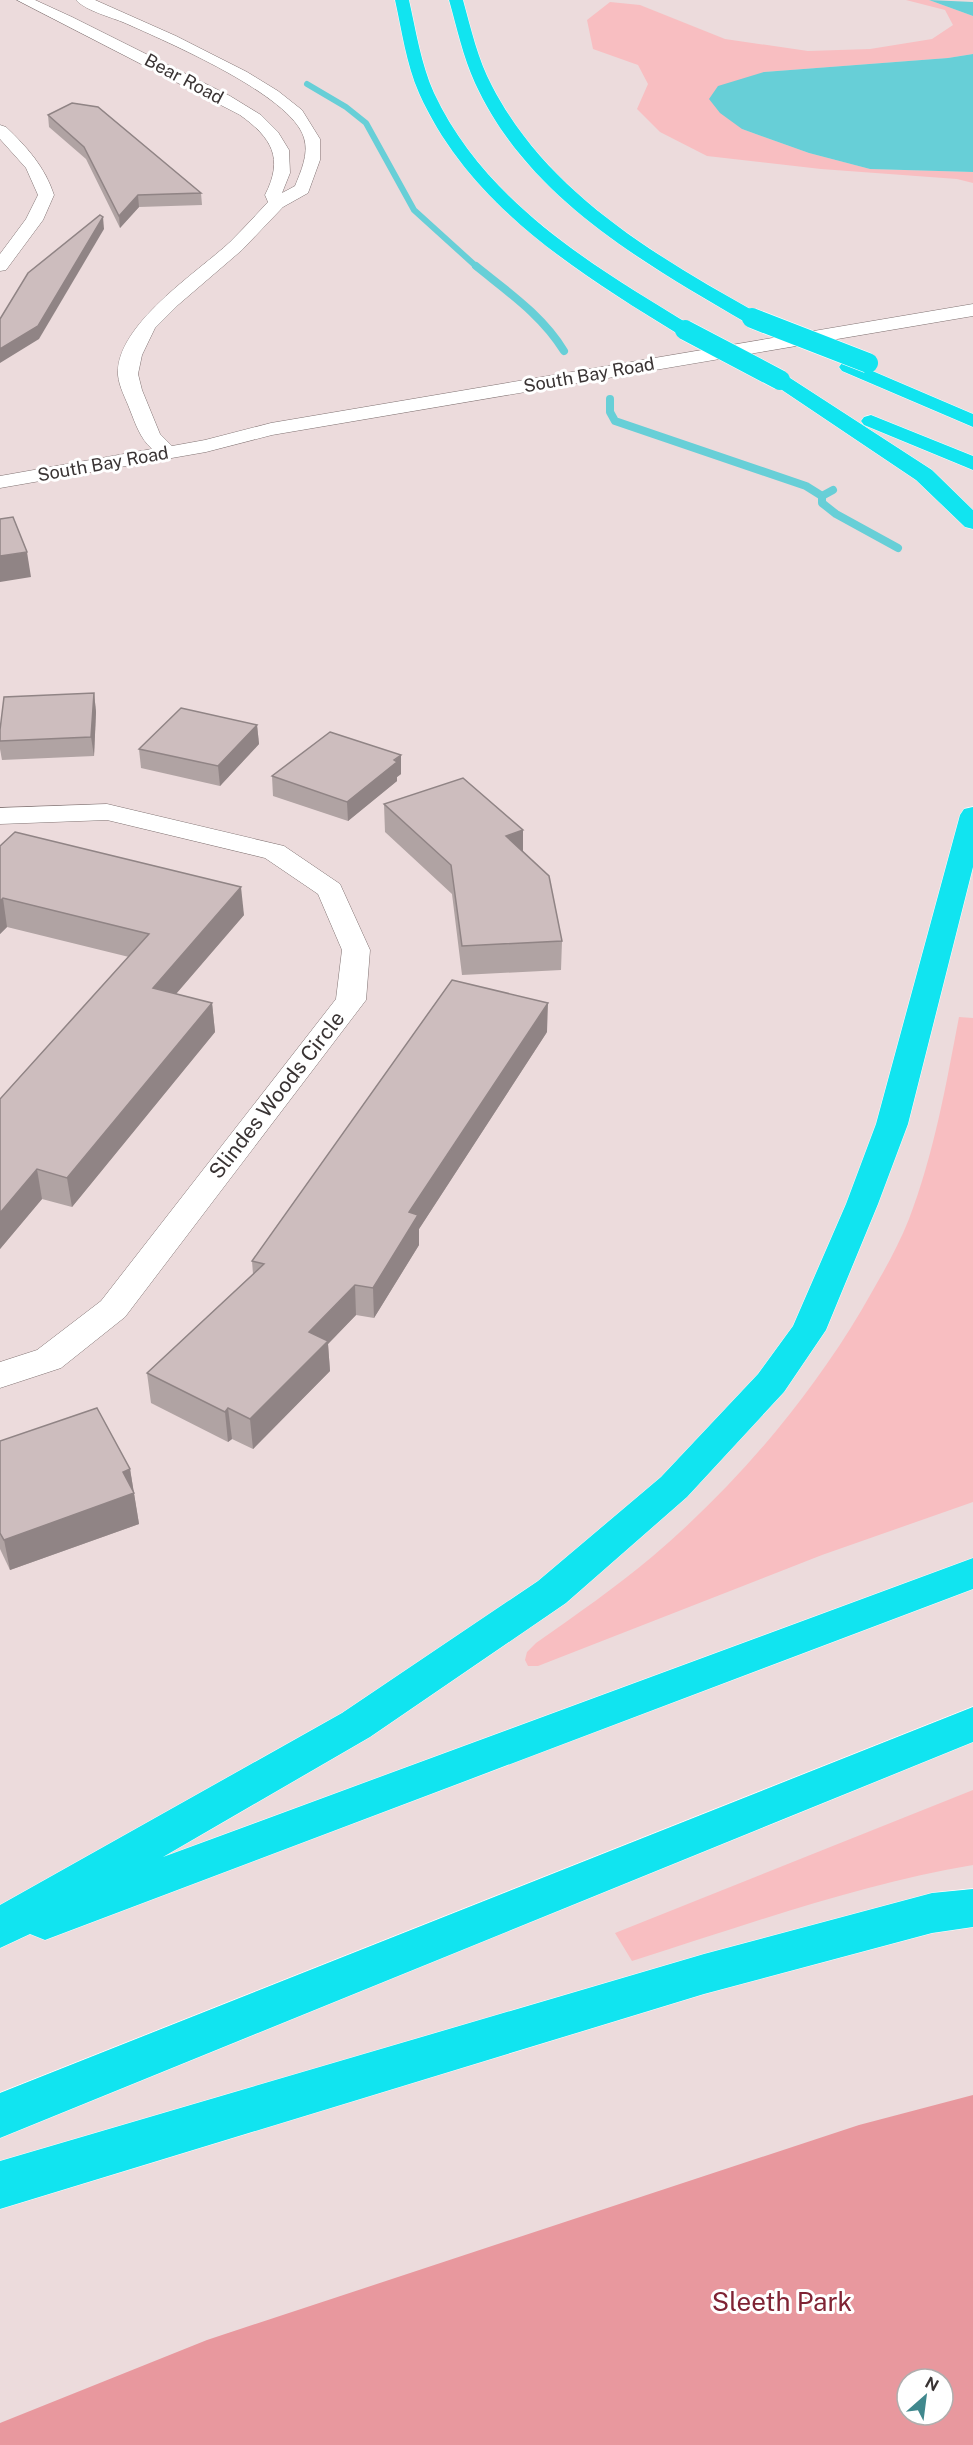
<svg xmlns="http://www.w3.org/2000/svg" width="973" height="2445" font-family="'Public Sans',sans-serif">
<rect width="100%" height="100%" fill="#ecdbdc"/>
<!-- green -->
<g fill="#f8bec1">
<path d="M906,0H929L973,16V54L948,58L764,72L742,129L809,153L870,169L973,172V183L957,179L821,169L707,156L660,132L637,109L648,84L638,65L593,49L587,20L610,2L640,5L725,39L808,51L870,49L932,39L953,25L945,10Z"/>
<path d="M959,1017L973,1018V1502L822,1555L538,1666H528L525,1660L527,1652L536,1643C576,1615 616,1587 653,1556C734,1487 806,1403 861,1311C878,1281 896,1252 909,1219C934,1154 946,1085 959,1017Z"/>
<path d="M973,1790V1865C859,1884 743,1926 632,1961L615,1933Z"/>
</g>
<!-- forest -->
<path fill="#e8989e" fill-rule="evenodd" d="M973,2095V2445H0V2423L207,2340L859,2125ZM907,2379H943V2415H907Z"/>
<!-- water -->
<g fill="#67cfd7">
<path d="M929,0L973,2V16Z"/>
<path d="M973,54V172L870,169L809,153L742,129L720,113L709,99L718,86L764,72L948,58Z"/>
</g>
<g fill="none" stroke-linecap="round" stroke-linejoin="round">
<!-- stream-far1 -->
<path stroke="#67cfd7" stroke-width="6" d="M307,84L346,107L366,123L414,210L478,268"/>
<!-- stream -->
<g stroke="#67cfd7" stroke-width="8">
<path d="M476,266C508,292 542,315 564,351"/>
<path d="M610,399V412L615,421L806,486L822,496V503L836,514L898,548"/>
<path d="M822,496L833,490"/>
</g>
<!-- minor casing -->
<g stroke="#817373" stroke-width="1">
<g id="minor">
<path d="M0,125L6,127C27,147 45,167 54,195L43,220L6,270L0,271V254L26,219L38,195L26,168L0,139Z"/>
<path d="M107,804L284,846L340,884L370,950L366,1000L125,1317L61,1368L0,1388V1362L37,1350L101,1301L336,999L342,950L318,894L265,858L107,820L0,824V808Z"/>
</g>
</g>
<!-- tertiary casing -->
<g stroke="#817373" stroke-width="1">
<path id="tertiary" d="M17,0H35L72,17L230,96L261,115L278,132L289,150L290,173L282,193L295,186C301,171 309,154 304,138C292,95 165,41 125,23C111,17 86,11 76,0H95L176,36L247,72L278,91L302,110L320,139V160L308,193L283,207L242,250L178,305L155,328L142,355L138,374L142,390L160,434L172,446L205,440L271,423L973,304V316L272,435L206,452L0,488V476L152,449C140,438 136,425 130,410C126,399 119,387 118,375C115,325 198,272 230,242C243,229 256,215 268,202L265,195C284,158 272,138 240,115Z"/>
</g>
<!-- motorway casing -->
<g stroke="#fff" stroke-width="1">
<g id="motorway">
<path d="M395,0H409C416,31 421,64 434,93C485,202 593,266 692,326L694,330L692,334H678C577,272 469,205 419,93C406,63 402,31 395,0Z"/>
<path d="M449,0H463C471,29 478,60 492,86C548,194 656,256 759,314L761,318L759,322H745C642,262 527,197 475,83C463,57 457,28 449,0Z"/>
<path d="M849,361L973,414V427L842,371L839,367L842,363Z"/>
<path d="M780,374L787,376L932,470L973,510V529L965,527L916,480L773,384L770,380L773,376Z"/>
<path d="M871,415L973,456V470L864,425L861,421L864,417Z"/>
<path d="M973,807V867L908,1124L878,1204L826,1330L784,1392L687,1497L566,1603L370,1737L163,1857L973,1558V1589L45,1940L30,1934L0,1948V1905L342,1713L538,1581L661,1477L758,1374L793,1326L846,1204L876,1124L960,815L964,809Z"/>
<path d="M973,1707V1742L0,2138V2093Z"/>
<path d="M973,1889V1927L932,1933L704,1994L0,2209V2161L704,1954L932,1893Z"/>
</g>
</g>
<!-- minor -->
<use href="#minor" fill="#fff" fill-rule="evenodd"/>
<!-- tertiary -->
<use href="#tertiary" fill="#fff" fill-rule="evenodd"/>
<!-- motorway -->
<use href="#motorway" fill="#11e4f0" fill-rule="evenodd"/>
<!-- motorway-bridge casing -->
<g stroke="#fff" stroke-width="21" stroke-linecap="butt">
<g id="motorway-bridge">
<path d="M752,318L868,363"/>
<path d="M685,330L780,380"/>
</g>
</g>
<!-- motorway-bridge -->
<use href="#motorway-bridge" stroke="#11e4f0" stroke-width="20"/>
</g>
<!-- wall -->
<g fill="#b0a3a3">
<path d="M48,115L201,193L202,205L139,207L120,228L86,159L49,127Z"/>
<path d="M94,693L96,712L94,756L2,760L0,749V730Z"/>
<path d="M257,725L259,744L220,786L141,768L139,749Z"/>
<path d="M401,755V774L397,777V781L348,821L273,796L272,776Z"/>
<path d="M384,804L523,852L562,941L561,970L462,975L452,894L385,832Z"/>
<path d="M0,846L244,915L176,994L212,1003L215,1032L72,1207L42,1199L0,1249V1099L129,957L7,927L0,934Z"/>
<path d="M547,1032L419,1229V1245L374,1318L356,1315L328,1344L330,1371L253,1449L232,1439L228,1442L151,1403L147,1373L253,1274L252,1261Z"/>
<path d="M0,1441L130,1469L139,1524L10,1570L0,1549Z"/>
</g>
<!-- shaded-wall -->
<g fill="#908485">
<path d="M138,195L139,207L120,228L119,216Z"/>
<path d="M103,217L104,229L39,339L0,363V349Z"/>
<path d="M27,552L31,577L0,582V556Z"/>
<path d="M94,693L96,712L94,756L91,737Z"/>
<path d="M257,725L259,744L220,786L218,766Z"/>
<path d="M401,755V774L397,777V781L348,821L347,802Z"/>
<path d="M523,830V858L506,836Z"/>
<path d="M241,887L244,915L156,1017L153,988Z"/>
<path d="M3,898L7,927L0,934V901Z"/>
<path d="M212,1003L215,1032L72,1207L67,1178Z"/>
<path d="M548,1003L547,1032L419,1229V1245L374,1318L373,1288L409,1212Z"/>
<path d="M37,1169L42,1199L0,1249V1213Z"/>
<path d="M355,1285L356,1315L328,1344L330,1371L253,1449L250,1419L309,1332Z"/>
<path d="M228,1408L232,1439L228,1442L225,1412Z"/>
<path d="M130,1469L139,1524L10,1570L4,1540L123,1472Z"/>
</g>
<!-- building -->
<g fill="#cdbdbe" stroke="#908485" stroke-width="1.5">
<path d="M72,103L98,107L201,193L138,195L119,216L84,147L48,115Z"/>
<path d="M100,215L103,217L38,326L0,349V319L28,273Z"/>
<path d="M13,517L27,552L0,556V519Z"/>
<path d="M94,693L91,737L0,741V730L4,697Z"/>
<path d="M181,708L257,725L218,766L139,749Z"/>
<path d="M330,732L401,755L394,760L397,762L347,802L272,776Z"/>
<path d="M463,778L523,830L506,836L549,876L562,941L462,946L451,865L384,804Z"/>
<path d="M15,832L241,887L153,988L212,1003L67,1178L37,1169L0,1213V1099L149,934L3,898L0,901V846Z"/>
<path d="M452,980L548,1003L409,1212L418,1215L373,1288L355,1285L309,1332L328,1341L250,1419L228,1408L225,1412L147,1373L264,1264L252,1261Z"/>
<path d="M97,1408L130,1469L123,1472L134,1493L4,1540L0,1533V1441Z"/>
</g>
<g text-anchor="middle" stroke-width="6" stroke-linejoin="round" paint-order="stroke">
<!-- far-street labels -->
<g font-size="18" fill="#393333" stroke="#fff">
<text transform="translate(184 79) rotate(28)" y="6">Bear Road</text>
<text transform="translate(589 375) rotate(-10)" y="6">South Bay Road</text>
<text transform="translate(103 464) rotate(-10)" y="6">South Bay Road</text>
</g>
<!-- street labels -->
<g font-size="21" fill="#393333" stroke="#fff">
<text transform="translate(277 1095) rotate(-52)" y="7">Slindes Woods Circle</text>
</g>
<!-- near-park labels -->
<g font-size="26" fill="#7f2233" stroke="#fff">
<text x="782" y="2311">Sleeth Park</text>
</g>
</g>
<!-- north arrow -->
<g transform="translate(925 2397) rotate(28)"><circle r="28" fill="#ffffff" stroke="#b0adad" stroke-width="1.5"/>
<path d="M0-4.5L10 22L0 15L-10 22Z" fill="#40888d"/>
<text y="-9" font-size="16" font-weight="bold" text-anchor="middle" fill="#393333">N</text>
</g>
</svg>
